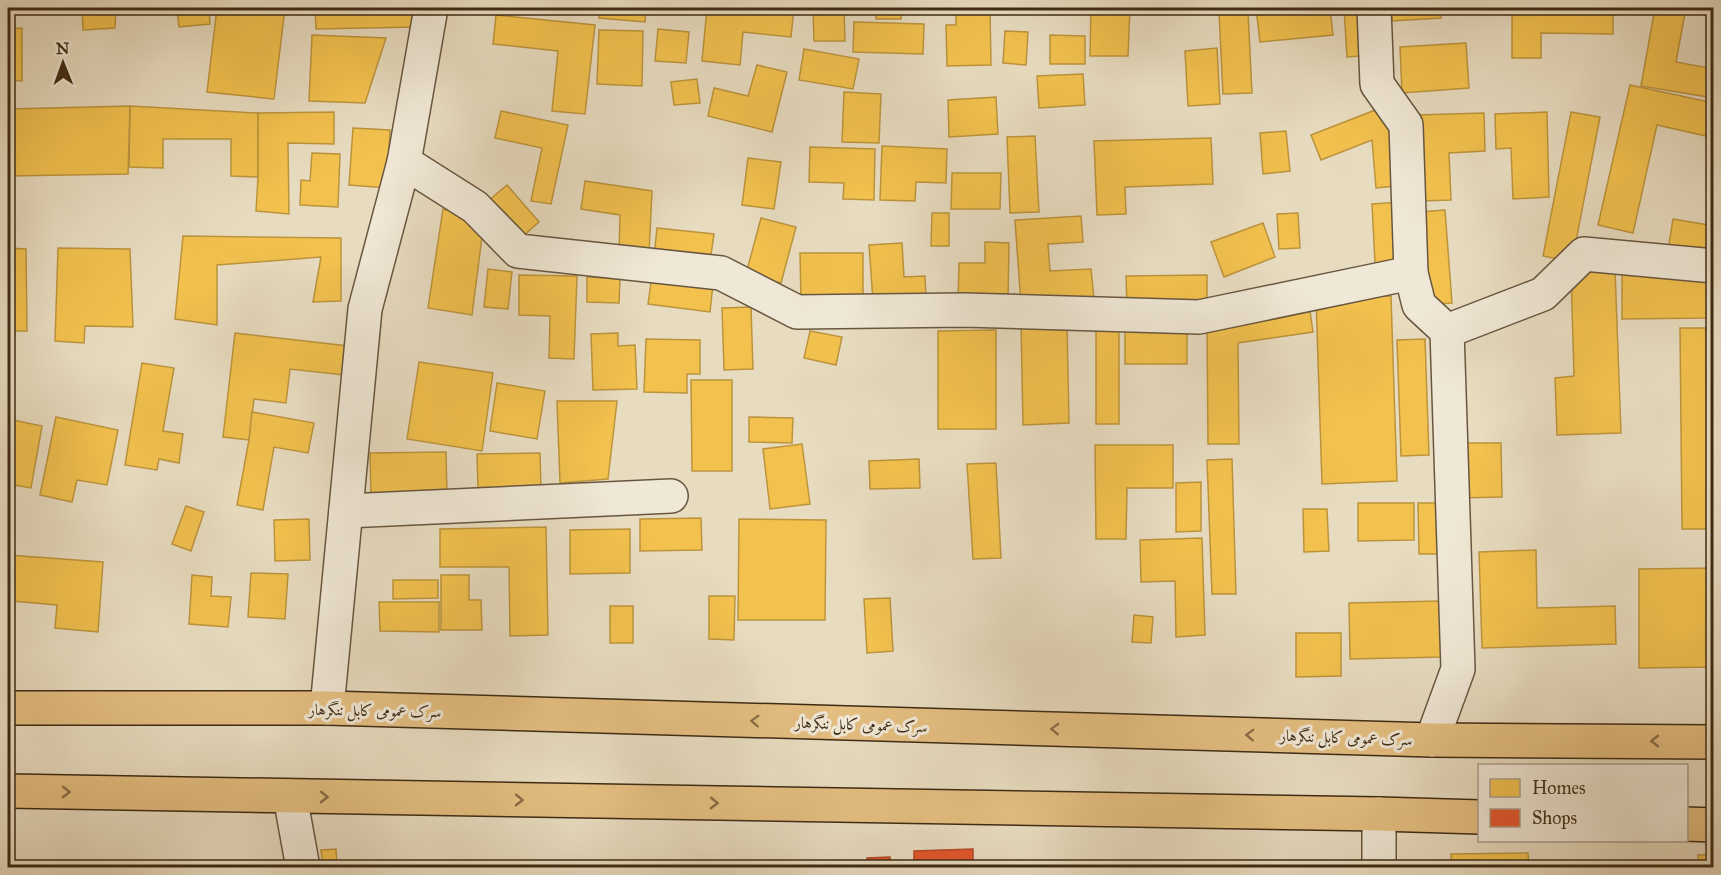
<svg xmlns="http://www.w3.org/2000/svg" width="1721" height="875" font-family="'IM FELL Great Primer',Amiri,serif">
<rect width="100%" height="100%" fill="#e8dcc0"/>
<filter id="stains"><feTurbulence type="fractalNoise" baseFrequency=".00333" numOctaves="4"/><feColorMatrix values="0 0 0 0 .2 0 0 0 0 .09 0 0 0 0 .02 0 0 0 .5 -.17"/></filter>
<radialGradient id="worn" r=".72"><stop offset=".6" stop-color="#630" stop-opacity="0"/><stop offset="1" stop-color="#630" stop-opacity=".3"/></radialGradient>
<!-- homes -->
<g fill="#f2c14e" stroke="#bc943d" stroke-width="1.5">
<path d="M82,8H116L115,28L83,30Z"/>
<path d="M177,8H209L210,24L179,27Z"/>
<path d="M217,8H285L274,99L207,92Z"/>
<path d="M315,8H417V27L316,29Z"/>
<path d="M600,8H646L645,22L599,18Z"/>
<path d="M707,8H794L791,37L743,32L740,65L702,61Z"/>
<path d="M813,8H844L845,41H814Z"/>
<rect x="876" y="8" width="25" height="11"/>
<path d="M956,8H990L991,65L947,66L946,25H956Z"/>
<path d="M1091,8H1130L1128,56H1090Z"/>
<path d="M1256,8H1330L1333,35L1260,42Z"/>
<path d="M1344,8H1370L1373,55L1347,57Z"/>
<path d="M1391,8H1440L1441,18L1392,21Z"/>
<path d="M1512,8H1613V34L1541,33V58H1512Z"/>
<path d="M1655,8H1686L1676,62L1714,69V98L1641,86Z"/>
<path d="M1248,11L1252,93L1223,94L1219,12Z"/>
<path d="M496,15L595,25L585,114L552,111L558,51L493,44Z"/>
<path d="M854,22L924,24L923,54L853,52Z"/>
<path d="M22,28V81L9,80V103H8V29Z"/>
<path d="M658,29L689,32L686,63L655,61Z"/>
<path d="M599,30L643,31L642,86L597,84Z"/>
<path d="M1005,31L1028,32L1026,65L1003,63Z"/>
<path d="M312,35L386,38L365,103L309,101Z"/>
<path d="M1050,35L1085,36V64H1050Z"/>
<path d="M1466,43L1469,88L1402,93L1400,47Z"/>
<path d="M1217,48L1220,104L1188,106L1185,51Z"/>
<path d="M804,49L859,59L853,89L799,80Z"/>
<path d="M757,65L787,72L772,132L708,116L714,88L748,96Z"/>
<path d="M1083,74L1085,105L1039,108L1037,76Z"/>
<path d="M697,79L700,103L674,105L671,82Z"/>
<path d="M1630,85L1714,103L1706,136L1657,125L1633,233L1598,225Z"/>
<path d="M844,92L881,94L879,143L842,142Z"/>
<path d="M996,97L998,134L949,137L948,100Z"/>
<path d="M130,106L258,113V177L231,176V139H163V168L129,167Z"/>
<path d="M130,106L128,174L8,176V109Z"/>
<path d="M1383,107L1394,125L1397,186L1376,188L1372,140L1321,160L1311,135Z"/>
<path d="M501,111L568,125L551,204L531,201L542,148L495,138Z"/>
<path d="M334,112V144L288,143L289,214L256,211L258,177V113Z"/>
<path d="M1547,112L1549,197L1513,199L1511,148L1496,149L1495,114Z"/>
<path d="M1571,112L1600,117L1572,262L1543,256Z"/>
<path d="M1484,113L1485,151L1449,153L1451,200L1420,201L1417,115Z"/>
<path d="M353,128L390,130L387,188L349,185Z"/>
<path d="M1286,131L1290,171L1263,174L1260,133Z"/>
<path d="M1035,136L1039,212L1010,213L1007,137Z"/>
<path d="M1211,138L1213,184L1125,187L1126,214L1097,215L1094,141Z"/>
<path d="M882,146L947,149L946,183L916,182L915,201L880,200Z"/>
<path d="M810,147L875,149L874,200L843,199L844,183L809,182Z"/>
<path d="M312,153L340,154L338,207L300,205L301,180L310,181Z"/>
<path d="M748,158L781,162L774,209L742,205Z"/>
<path d="M952,173H1001L1000,209H951Z"/>
<path d="M585,181L652,191L649,253H619L620,215L581,209Z"/>
<path d="M507,185L539,222L520,239L488,201Z"/>
<path d="M1401,202L1404,262L1375,263L1372,204Z"/>
<path d="M443,209L484,221L472,315L428,308Z"/>
<path d="M1445,210L1452,303L1425,305L1419,212Z"/>
<path d="M932,213H949V246H931Z"/>
<path d="M1298,213L1300,248L1279,249L1277,214Z"/>
<path d="M1081,216L1083,242L1048,244L1050,271L1091,269L1094,299L1021,304L1015,220Z"/>
<path d="M761,218L796,227L781,283L746,274Z"/>
<path d="M1673,219L1714,226V257L1668,250Z"/>
<path d="M1263,223L1275,257L1224,277L1211,242Z"/>
<path d="M657,228L714,234L710,262L654,256Z"/>
<path d="M183,236L341,238V301L313,302L321,257L217,265V325L175,319Z"/>
<path d="M985,242L1009,243L1008,301H958L959,263H985Z"/>
<path d="M902,243L904,277L925,276L926,297L873,301L869,245Z"/>
<path d="M8,248L26,249L27,331H8Z"/>
<path d="M58,248L130,249L133,327L85,326L84,343L55,341Z"/>
<path d="M800,253H863V300L801,301Z"/>
<path d="M653,268L714,276L710,312L648,304Z"/>
<path d="M488,269L512,272L508,309L484,307Z"/>
<path d="M1615,269L1621,433L1557,435L1555,378L1574,376L1571,271Z"/>
<path d="M1622,272H1707V318L1622,319Z"/>
<path d="M519,275L577,276L574,359L549,358L550,316L519,315Z"/>
<path d="M1207,275V304L1127,305L1126,276Z"/>
<path d="M587,277L620,279L619,303L587,302Z"/>
<path d="M1391,296L1397,481L1322,484L1316,298Z"/>
<path d="M1309,304L1313,332L1238,343L1239,444H1208L1207,326Z"/>
<path d="M751,307L753,369L724,370L722,308Z"/>
<path d="M1067,322L1069,423L1023,425L1021,324Z"/>
<path d="M1680,328H1706L1708,529H1682Z"/>
<path d="M996,330V429H938V331Z"/>
<rect x="1096" y="330" width="23" height="94"/>
<rect x="1125" y="330" width="62" height="34"/>
<path d="M810,331L842,337L836,365L804,358Z"/>
<path d="M235,333L357,347L353,376L290,369L286,403L254,399L249,440L223,437Z"/>
<path d="M618,333V346L635,345L637,389L593,390L591,334Z"/>
<path d="M646,339L700,340V374H687V393L644,392Z"/>
<path d="M1425,339L1429,455L1401,456L1397,340Z"/>
<path d="M419,362L493,373L482,451L407,439Z"/>
<path d="M142,363L174,368L163,431L183,434L179,463L159,459L157,470L125,465Z"/>
<path d="M691,380H732V471H692Z"/>
<path d="M497,383L545,391L537,439L490,431Z"/>
<path d="M557,401H617L608,479L560,483Z"/>
<path d="M252,412L314,423L308,453L274,447L263,510L237,505L249,440Z"/>
<path d="M56,417L118,430L107,485L77,480L72,502L40,495Z"/>
<path d="M749,417L793,418L792,443L749,442Z"/>
<path d="M8,419L42,426L31,488L8,484Z"/>
<path d="M1460,443H1501L1502,497L1460,498Z"/>
<path d="M802,444L810,504L770,509L763,449Z"/>
<path d="M1095,445H1173V488H1127L1126,539H1096Z"/>
<path d="M446,452L447,497L371,498L370,453Z"/>
<path d="M540,453L541,488L478,489L477,454Z"/>
<path d="M919,459L920,488L870,489L869,461Z"/>
<path d="M1232,459L1236,594H1212L1207,460Z"/>
<path d="M996,463L1001,558L973,559L967,464Z"/>
<path d="M1201,482V531L1176,532V483Z"/>
<path d="M1358,503H1414V540L1358,541Z"/>
<path d="M1418,503H1437L1438,554H1419Z"/>
<path d="M186,506L204,512L191,551L172,544Z"/>
<path d="M1303,509H1327L1329,551L1304,552Z"/>
<path d="M701,518L702,550L640,551V519Z"/>
<path d="M309,519L310,560L275,561L274,520Z"/>
<path d="M739,519L826,520L825,620H738Z"/>
<path d="M546,527L548,635L510,636L509,567H440V529Z"/>
<path d="M630,529V573L570,574V530Z"/>
<path d="M1202,538L1205,635L1176,637L1175,581L1141,582L1140,540Z"/>
<path d="M1536,550L1537,608L1615,606L1616,644L1482,648L1479,552Z"/>
<path d="M8,555L103,562L98,632L55,628L57,605L12,601L11,623H8Z"/>
<path d="M1714,568V667L1639,668V569Z"/>
<path d="M251,573L288,574L285,619L248,617Z"/>
<path d="M192,575L212,577L211,596L231,597L228,627L189,624Z"/>
<path d="M441,575H469V600H481L482,630H441Z"/>
<path d="M393,580H438V598L393,599Z"/>
<path d="M709,596H735L734,640L709,639Z"/>
<path d="M890,598L893,651L867,653L864,599Z"/>
<path d="M1440,601L1442,657L1350,659L1349,603Z"/>
<path d="M379,602H439V632L380,631Z"/>
<rect x="610" y="606" width="23" height="37"/>
<path d="M1134,615L1153,617L1151,643L1132,642Z"/>
<path d="M1296,633H1341V676L1296,677Z"/>
<path d="M336,849L337,865L348,864V868H323L321,850Z"/>
<path d="M1528,853L1529,868H1452L1451,854Z"/>
<path d="M1698,855H1714V868H1699Z"/>
<rect x="1605" y="862" width="48" height="6"/>
<path d="M1688,862V868H1658V863Z"/>
<path d="M1568,864V868H1535V866Z"/>
</g>
<!-- shops -->
<g fill="#e4572e" stroke="#b24a26" stroke-width="1.5">
<path d="M973,849V868H914V851Z"/>
<path d="M890,857L891,868H867V858Z"/>
<rect x="697" y="862" width="22" height="6"/>
<path d="M1321,865V868H1268Z"/>
</g>
<g fill="none" stroke-linecap="round" stroke-linejoin="round">
<!-- street casing -->
<g stroke="#685740" stroke-width="36">
<g id="street">
<path d="M1374,8L1377,84L1406,125L1411,273L1419,305L1447,331L1458,669L1432,740"/>
<path d="M404,162L475,207L518,251L721,273L797,312L964,310L1199,317L1411,273"/>
<path d="M1447,331L1543,294L1584,254L1714,266"/>
<path d="M346,511L671,496"/>
<path d="M327,708L365,309L404,162L431,8"/>
<path d="M290,796L303,868"/>
<path d="M1379,814V868"/>
</g>
</g>
<!-- highway casing -->
<g stroke="#3e2b15" stroke-width="36">
<g id="highway">
<path d="M8,708H327L1432,740L1714,742"/>
<path d="M8,791L1379,814L1480,817"/>
<path d="M1686,824L1714,825"/>
</g>
</g>
<!-- street -->
<use href="#street" stroke="#f0e8d6" stroke-width="33"/>
<!-- highway -->
<use href="#highway" stroke="#e4be80" stroke-width="33"/>
</g>
<!-- one-way arrows -->
<defs><path id="oneway-chevron" d="M-2-3.5L2.5 0L-2 3.5" fill="none" stroke-width="1.6" stroke-linecap="round" stroke-linejoin="round" transform="scale(1.5)"/></defs>
<g stroke="#896d45">
<use href="#oneway-chevron" transform="translate(755 721) rotate(-178)"/>
<use href="#oneway-chevron" transform="translate(1055 729) rotate(-178)"/>
<use href="#oneway-chevron" transform="translate(1250 735) rotate(-178)"/>
<use href="#oneway-chevron" transform="translate(1655 741) rotate(-180)"/>
<use href="#oneway-chevron" transform="translate(66 792) rotate(1)"/>
<use href="#oneway-chevron" transform="translate(324 797) rotate(1)"/>
<use href="#oneway-chevron" transform="translate(519 800) rotate(1)"/>
<use href="#oneway-chevron" transform="translate(714 803) rotate(1)"/>
</g>
<g text-anchor="middle" stroke-width="6" stroke-linejoin="round" paint-order="stroke">
<!-- street labels -->
<g font-size="16" fill="#3e2b15" stroke="#f0e8d6">
<text transform="translate(375 710) rotate(1)" y="6">سرک عمومی کابل ننگرهار</text>
<text transform="translate(861 724) rotate(2)" y="6">سرک عمومی کابل ننگرهار</text>
<text transform="translate(1346 737) rotate(2)" y="6">سرک عمومی کابل ننگرهار</text>
</g>
</g>
<!-- margin -->
<rect width="1721" height="875" fill="none" stroke="#e8dcc0" stroke-width="30"/>
<rect x="9" y="9" width="1703" height="857" fill="none" stroke="#3e2b15" stroke-width="3"/>
<rect x="15" y="15" width="1691" height="845" fill="none" stroke="#3e2b15" stroke-width="1.5"/>
<!-- legend -->
<rect x="1478" y="764" width="210" height="78" fill="#f0e8d6" stroke="#a99c89" stroke-width="1.5"/>
<rect x="1490" y="779" width="30" height="18" fill="#f2c14e" stroke="#a99c89" stroke-width="1.5"/>
<text x="1532" y="794" font-size="18" fill="#3e2b15">Homes</text>
<rect x="1490" y="809" width="30" height="18" fill="#e4572e" stroke="#a99c89" stroke-width="1.5"/>
<text x="1532" y="824" font-size="18" fill="#3e2b15">Shops</text>
<!-- north arrow -->
<g transform="translate(63 63) rotate(359)" stroke="#f0e8d6" stroke-width="4.5" paint-order="stroke">
<path d="M0-4.5L10 22L0 15L-10 22Z" fill="#3e2b15"/>
<text y="-9" font-size="16" font-weight="bold" text-anchor="middle" fill="#3e2b15">N</text>
</g>
<rect width="100%" height="100%" filter="url(#stains)"/>
<rect width="100%" height="100%" fill="url(#worn)"/>
</svg>
